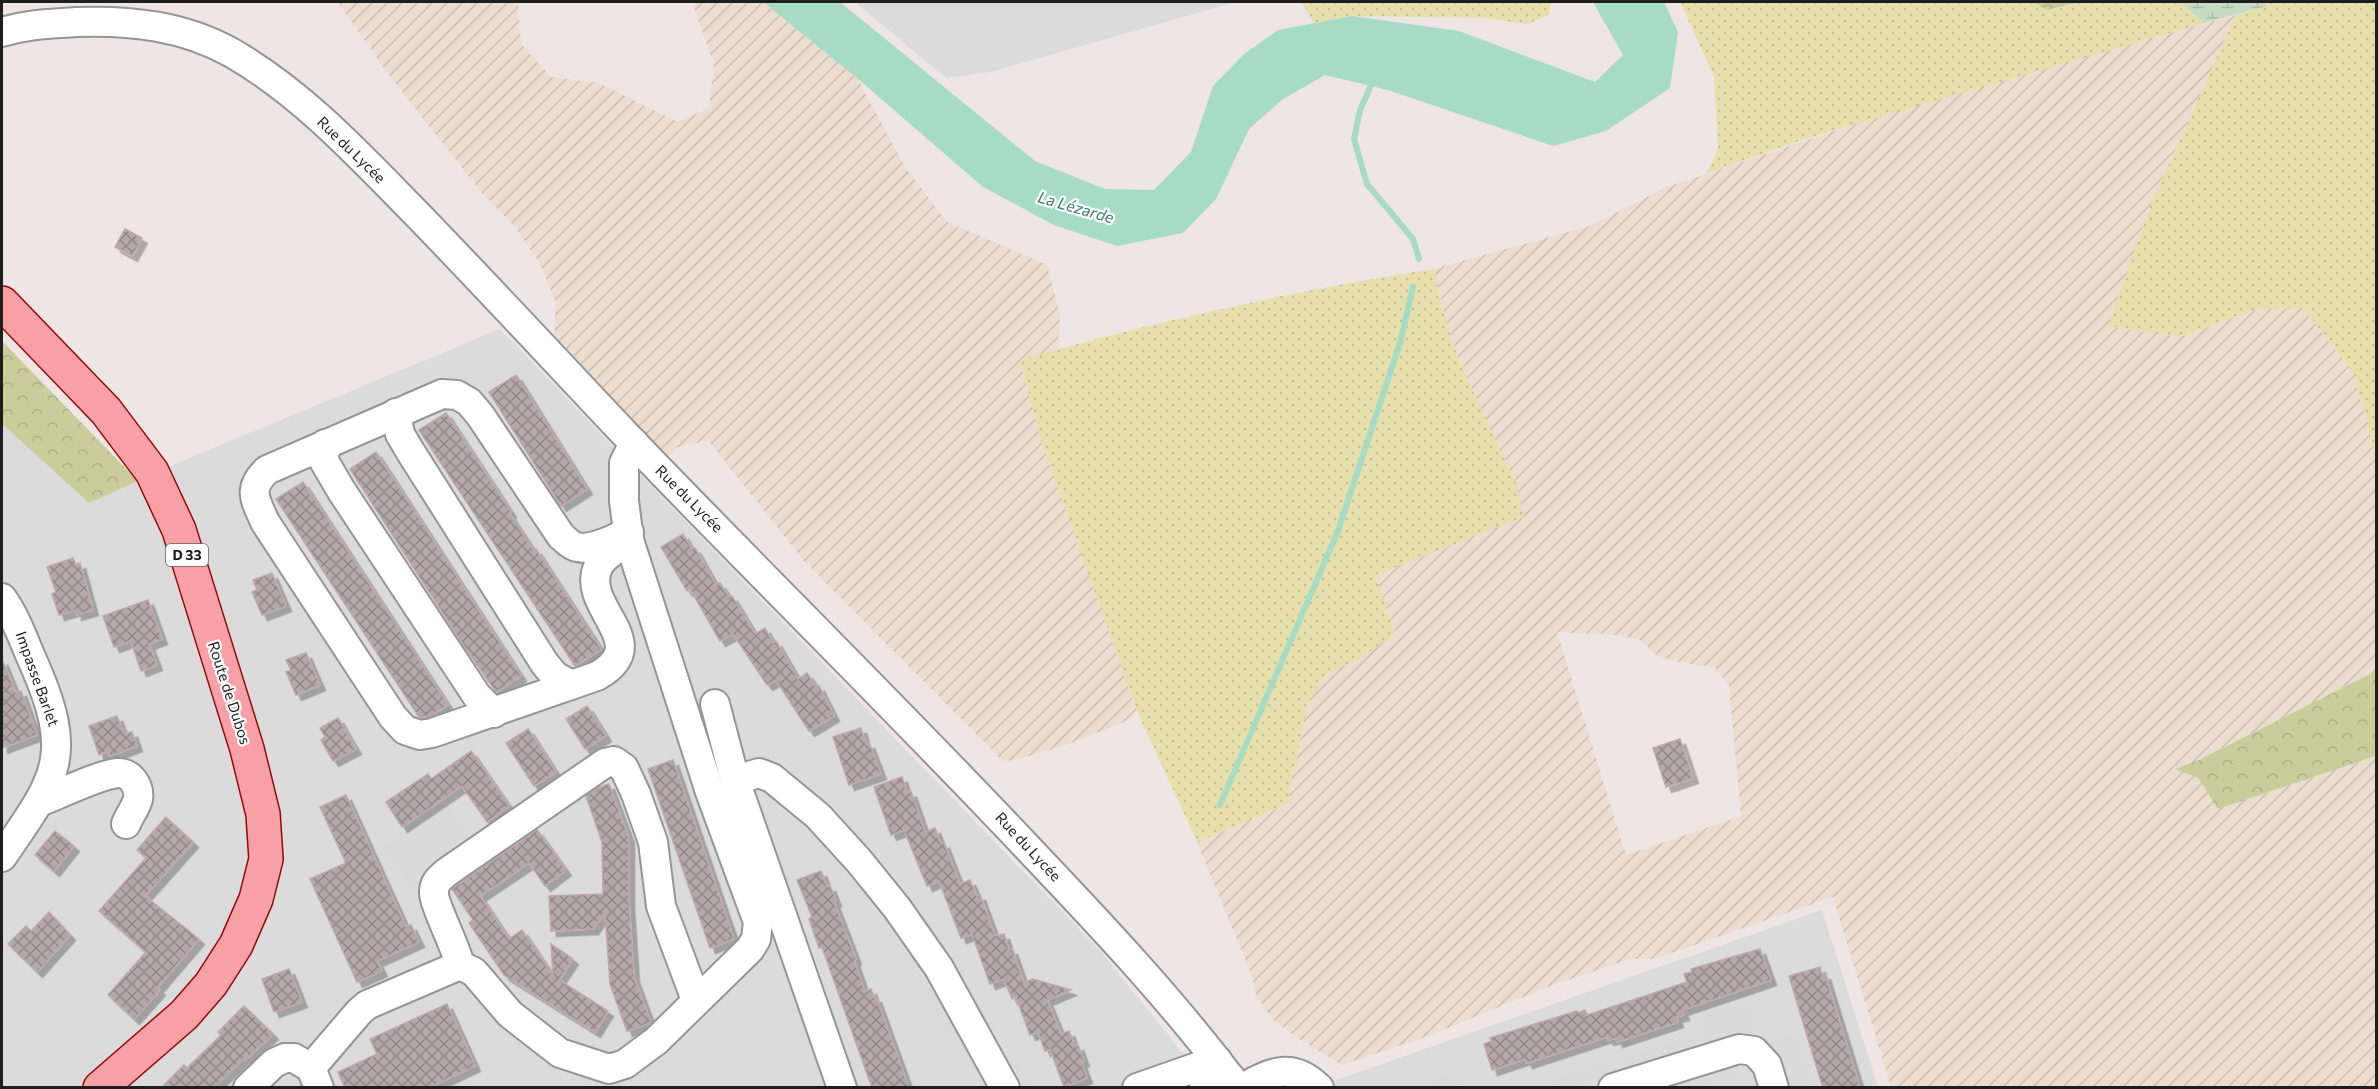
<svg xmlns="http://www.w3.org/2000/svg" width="2378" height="1089" font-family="Commissioner,sans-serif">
<defs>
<pattern id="farmland-furrows" width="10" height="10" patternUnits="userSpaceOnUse" patternTransform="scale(1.5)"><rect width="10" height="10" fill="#edddd0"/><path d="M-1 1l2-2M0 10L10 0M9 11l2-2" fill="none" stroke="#cbbdb2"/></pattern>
<pattern id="grass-dots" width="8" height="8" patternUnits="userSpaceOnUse" patternTransform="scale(1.5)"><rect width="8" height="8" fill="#e8e0ac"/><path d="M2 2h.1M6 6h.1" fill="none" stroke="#c7c094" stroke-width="1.8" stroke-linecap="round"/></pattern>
<pattern id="forest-crowns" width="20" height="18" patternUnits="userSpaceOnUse" patternTransform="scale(1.5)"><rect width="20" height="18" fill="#cacd9a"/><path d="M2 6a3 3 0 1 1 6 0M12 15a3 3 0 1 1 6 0" fill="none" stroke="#adb084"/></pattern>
<pattern id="wetland-marsh" width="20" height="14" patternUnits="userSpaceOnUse" patternTransform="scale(1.5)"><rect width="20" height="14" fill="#c5dcc2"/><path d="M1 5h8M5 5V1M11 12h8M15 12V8" fill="none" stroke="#a9bca6"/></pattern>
<pattern id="building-cross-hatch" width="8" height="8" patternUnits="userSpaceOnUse" patternTransform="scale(1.5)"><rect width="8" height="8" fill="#b4a7a9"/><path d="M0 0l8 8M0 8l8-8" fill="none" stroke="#928789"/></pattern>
<filter id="shadow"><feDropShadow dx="5.5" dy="5.5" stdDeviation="0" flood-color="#0004"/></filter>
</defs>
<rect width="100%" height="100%" fill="#efe5e5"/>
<!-- residential -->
<g fill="#dcdbdc">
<path d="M855,2H1236L991,72L946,78Z"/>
<path d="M500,329L1102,953L1210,1087H2V424L89,503L187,459Z"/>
<path d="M1822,910L1878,1087L1286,1086L1336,1080Z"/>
</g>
<!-- farmland -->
<g fill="url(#farmland-furrows)" fill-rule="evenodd">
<path d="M338,2H518L521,44L551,77L599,83L678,122L709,108L714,64L694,7L696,2H763L857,78L905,167L947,222L1047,265L1060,315L1058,349L1020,361L1042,443L1137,711L1129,720L1066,745L1015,760L1003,761L804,561L708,440L676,448L657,466L549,353L555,330V301L540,264L517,229L481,192L388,74Z"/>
<path d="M2236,15L2151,204L2109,326L2180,337L2261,308L2304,309L2354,374L2376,458V671L2199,760L2176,769L2198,778L2218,809L2376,756V1087H1891L1833,897L1654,959H1630L1553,985L1428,1036L1342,1065L1299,1039L1272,1019L1256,996L1252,976L1197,842L1287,804L1307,706L1327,673L1360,659L1374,575L1474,394L1452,342L1433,269L1590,226L1667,187L1864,121L2095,53ZM2005,622V623L1947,789V788ZM1557,632L1617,635L1640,640L1657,656L1683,663L1714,667L1729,685L1741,816L1626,855Z"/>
</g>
<!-- grass -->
<g fill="url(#grass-dots)">
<path d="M1301,2H1551L1549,15L1527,24L1484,18L1352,16L1314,23Z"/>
<path d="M1680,2H2032L2047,10L2080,2H2180L2204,23L1811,137L1707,173L1718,148L1714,76Z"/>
<path d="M2264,2H2376V458L2354,374L2304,309L2261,308L2180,337L2108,326L2151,204L2236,15L2267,6Z"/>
<path d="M1433,269L1452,342L1474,394L1516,484L1524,517L1375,575L1395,633L1360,659L1327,673L1307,706L1287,804L1197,842L1137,711L1042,443L1020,360C1156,321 1293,291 1433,269Z"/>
</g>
<!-- forest -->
<g fill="url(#forest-crowns)">
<path d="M2032,2H2080L2047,10Z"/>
<path d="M2,341L138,481L89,503L2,424Z"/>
<path d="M2376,671V756L2218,809L2198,778L2175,769L2199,760Z"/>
</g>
<!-- wetland -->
<path fill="url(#wetland-marsh)" d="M2180,2H2264L2267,6L2204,23Z"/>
<!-- parking -->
<g fill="#dadada">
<path d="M447,803L477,843L413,891L382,847Z"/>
<path d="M853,870L928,968L922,972L894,931L848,875Z"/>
<path d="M933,974L984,1067L972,1074L921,981Z"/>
<path d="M1747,1002L1756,1031L1708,1046L1700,1017Z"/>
<path d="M835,1004L864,1087H848L820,1010Z"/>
<path d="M1796,1032L1813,1087H1781L1767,1040Z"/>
<path d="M1690,1035L1694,1049L1624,1071L1620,1057Z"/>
<path d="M1736,1060L1741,1076L1703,1087L1646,1088Z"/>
<path d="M1018,1062L1031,1087H1014L1004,1070Z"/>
<path d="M1605,1062L1609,1077L1574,1088L1557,1087L1554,1078Z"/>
<path d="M1439,1072L1464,1087H1430Z"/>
</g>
<!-- water -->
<path fill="#a6dbc5" d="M763,2H840L1035,161L1105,189L1154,190L1191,152L1213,86L1244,54L1278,30L1352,16L1459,31L1595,82L1623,55L1593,2H1664L1678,32L1670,88L1606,131L1553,146L1388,90L1325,75L1283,99L1249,129L1216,199L1183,233L1117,246L1054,225L983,187L857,78Z"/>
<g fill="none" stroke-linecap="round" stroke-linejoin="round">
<!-- stream -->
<g stroke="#a6dbc5" stroke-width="6">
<path d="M1373,81L1360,110L1354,139L1367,184L1413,239L1419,259"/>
<path d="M1220,805L1338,531L1400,343L1413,287"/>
</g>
</g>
<!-- building -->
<g fill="url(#building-cross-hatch)" stroke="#c0a7ac" stroke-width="1.5" filter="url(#shadow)">
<path d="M125,229L142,238L132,256L115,247Z"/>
<path d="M516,375L587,489L561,506L489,392Z"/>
<path d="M446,413L511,512L509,513L534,551L536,549L601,649L575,666L419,430Z"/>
<path d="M376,452L521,676L496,692L464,646L350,469Z"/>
<path d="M303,482L448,705L430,716L419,717L276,499Z"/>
<path d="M683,534L692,549L695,548L716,585L720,583L729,597L732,596L755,634L765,628L773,643L776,641L798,679L807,673L816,687L819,686L834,716L809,731L776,680L767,685L733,634L720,641L690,589L687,591L661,547Z"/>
<path d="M73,558L76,565L80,563L93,610L76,615V610L59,615L52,594L56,592L47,567Z"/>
<path d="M272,573L286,606L262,615L252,592L257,590L253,580Z"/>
<path d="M148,600L162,639L149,644L157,665L141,671L131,641L114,647L103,616Z"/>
<path d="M306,653L320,685L296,695L286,672L291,670L286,660Z"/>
<path d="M2,659L16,693L21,691L37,735L2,748Z"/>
<path d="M587,706L606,736L585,749L566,719Z"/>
<path d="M117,716L124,734L132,732L137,746L110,756L108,751L99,755L89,726Z"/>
<path d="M338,718L356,749L333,761L321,740L325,737L320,728Z"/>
<path d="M861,728L866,744L869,743L881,774L849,785L833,737Z"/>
<path d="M528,729L556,772L534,786L506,743Z"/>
<path d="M1680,739L1693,778L1666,787L1653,748Z"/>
<path d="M471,751L509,806L487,822L462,786L402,827L386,802L428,774L431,779Z"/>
<path d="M673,760L734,939L710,948L648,769Z"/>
<path d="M902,777L907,793L911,792L925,832L935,828L941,844L944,843L960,884L970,880L977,896L980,895L995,936L1004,934L1009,950L1012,949L1024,983L1033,979L1071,990L1047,1000L1061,1034L1069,1031L1075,1047L1078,1045L1084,1061L1081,1062L1087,1078L1064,1087L1050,1049L1045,1051L1038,1032L1030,1035L1016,997L1012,999L1004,979L990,984L972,934L961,938L939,881L927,886L904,830L891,835L874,787Z"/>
<path d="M609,784L629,838V903L634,977L651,1023L627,1031L610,984L605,912L593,929L551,931L549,896L603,894L602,842L586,796L598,788Z"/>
<path d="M346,795L406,927L411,925L419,942L377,961L382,971L357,982L310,879L346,863L320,807Z"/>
<path d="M166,817L193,842L145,896L199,939L157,988L160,990L134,1019L108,995L146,952L99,911L146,858L137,850Z"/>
<path d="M537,830L566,870L545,886L529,863L480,896L509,939L522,930L553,976L551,944L573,959L559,980L608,1011L595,1032L504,975L469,923L473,920L452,889Z"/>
<path d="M55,831L74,846L54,871L35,855Z"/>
<path d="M821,871L827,887L830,886L836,901L834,902L856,959L854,960L865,992L871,989L874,998L876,997L909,1088H872L822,947L819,948L809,919L812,917L797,880Z"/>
<path d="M49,912L70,935L37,972L8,944L26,926L31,931Z"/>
<path d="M1760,949L1771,980L1682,1010L1684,1015L1676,1017L1678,1022L1617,1042L1616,1038L1608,1040L1607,1037L1527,1063L1525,1059L1492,1070L1484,1044L1492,1041L1490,1038L1577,1011L1578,1013L1585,1010L1587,1015L1642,997L1687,982L1684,974L1692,972L1691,969Z"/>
<path d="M1820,967L1822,975L1825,974L1860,1088H1823L1814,1059L1789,976Z"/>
<path d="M289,969L302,1002L274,1012L262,979Z"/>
<path d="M447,1004L475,1066L428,1088H345L338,1072L377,1054L370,1039Z"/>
<path d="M244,1006L273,1034L257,1049L245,1060L244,1058L213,1088H161L184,1065L187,1068L221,1035L218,1032Z"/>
</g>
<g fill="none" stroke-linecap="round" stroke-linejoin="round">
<!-- minor casing -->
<g stroke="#959595" stroke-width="32">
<g id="minor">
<path d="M2,32C27,24 50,24 76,22C131,20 184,26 232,53C300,92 356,152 410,207C483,282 554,359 625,434C758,573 895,707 1026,846C1100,924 1173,1001 1238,1088"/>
<path d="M396,413L400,434L410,451L545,664L555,676L571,685"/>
<path d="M634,443L624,463V501L629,540L710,792L758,922L756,939L750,949L656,1041L625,1064L609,1069L560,1053L510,1014L474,972L460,965C456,947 433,903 434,892C434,882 440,878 447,872L605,763L614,761L624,768L636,794L653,842L661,906L696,1000"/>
<path d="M325,444L324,461L341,490L477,696L494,713"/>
<path d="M629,532C615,538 593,551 577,547C571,546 566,540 561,536L480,415L469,402L457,395L442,394L267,470C247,489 255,499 265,522L393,717L405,730L420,735L432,733L597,676C656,643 580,608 598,567C604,555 619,547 629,540"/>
<path d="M2,598C16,617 24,642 34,664C75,757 56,779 2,857"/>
<path d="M715,704L735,780L842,1088"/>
<path d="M735,780L759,773L772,778L818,816L859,861L897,908L939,968L1005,1088"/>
<path d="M39,802C61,794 97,775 118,773C131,772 140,787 138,799C136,807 129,816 126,824"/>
<path d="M311,1068L359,1012L367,1005L460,965"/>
<path d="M248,1088L274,1063L285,1058H294L311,1068L319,1088"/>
<path d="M1137,1088L1217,1060"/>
<path d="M1204,1088L1230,1077"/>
<path d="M1243,1088C1271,1071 1293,1062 1319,1088"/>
<path d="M1613,1088L1739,1049L1754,1051L1767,1065L1774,1088"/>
</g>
</g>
<!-- major casing -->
<g stroke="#940905" stroke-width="36">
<path id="major" d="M2,303L106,411L152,472L179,530L247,749L263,814L266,859L256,899L236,945L211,984L184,1015L100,1088"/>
</g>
<!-- minor -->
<use href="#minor" stroke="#fff" stroke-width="28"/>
<!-- major -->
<use href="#major" stroke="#f9a0a6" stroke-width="33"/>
</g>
<g text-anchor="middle" stroke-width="4.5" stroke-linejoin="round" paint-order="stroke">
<!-- shield labels -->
<rect fill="#fff" stroke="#626262" stroke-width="1.5" x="166" y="544" width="42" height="22" rx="4.5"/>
<g font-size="14" font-weight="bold" fill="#1e1e1e">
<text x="187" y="560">D 33</text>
</g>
<!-- street labels -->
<g font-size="15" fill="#1e1e1e" stroke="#fff">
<text transform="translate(351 150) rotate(44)" y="5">Rue du Lycée</text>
<text transform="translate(689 499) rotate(45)" y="5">Rue du Lycée</text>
<text transform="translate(37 679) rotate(70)" y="5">Impasse Barlet</text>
<text transform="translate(229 693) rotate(72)" y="5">Route de Dubos</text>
<text transform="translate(1028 847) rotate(47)" y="5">Rue du Lycée</text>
</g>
<!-- water labels -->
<g font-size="16" font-style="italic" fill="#3b7d74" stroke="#fff">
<text transform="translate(1076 207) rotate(16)" y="6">La Lézarde</text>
</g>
</g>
<!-- border -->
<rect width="2378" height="1089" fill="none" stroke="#1e1e1e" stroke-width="6"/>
</svg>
